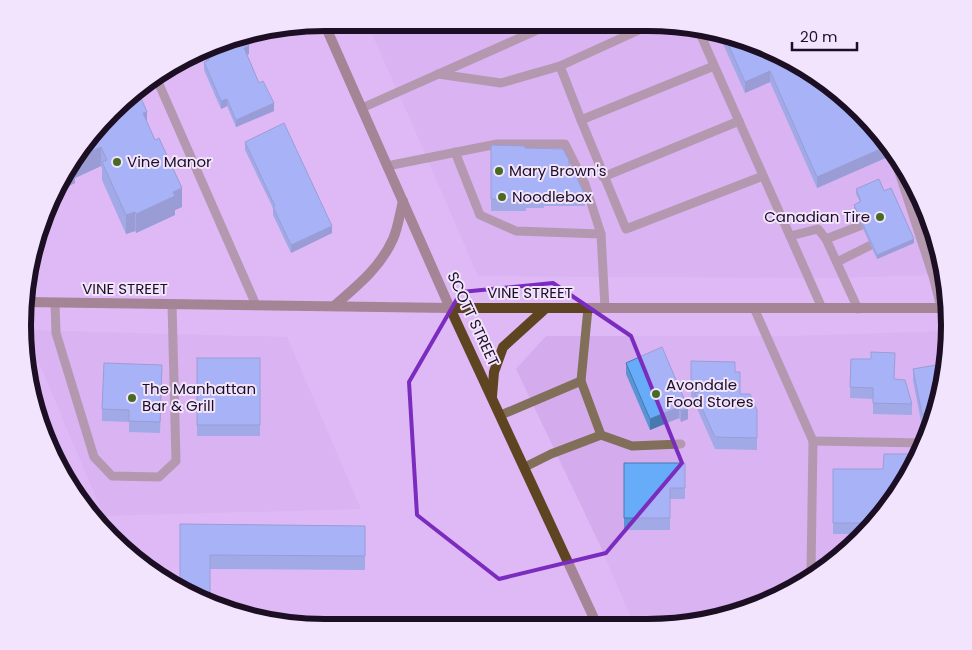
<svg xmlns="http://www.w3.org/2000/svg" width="972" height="650" font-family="Poppins,sans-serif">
<rect width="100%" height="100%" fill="#deb9f5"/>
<!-- built -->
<g fill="#d4abed">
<path d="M367,23L687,25L781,54L861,111L926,209L940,275L828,278L478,276L417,135Z"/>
<path d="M25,330L287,337L361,509L104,516Z"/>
<path d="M948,331L927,440L861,539L763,604L647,627H635L599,543L516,369L546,336H790Z"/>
</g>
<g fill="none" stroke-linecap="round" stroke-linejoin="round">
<!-- lane -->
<g stroke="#826f59" stroke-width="9">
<path d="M698,29L822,308"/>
<path d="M714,66L581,120L626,229L763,176"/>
<path d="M438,74L501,83L560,66"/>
<path d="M155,75L256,305"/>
<path d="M362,108L551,24"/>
<path d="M581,120L560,66L650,25"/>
<path d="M455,152L480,215L516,231L601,234L605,308"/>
<path d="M896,163L933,276L941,308"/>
<path d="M387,166L497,144H565L585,184L601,234"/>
<path d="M603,177L739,121"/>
<path d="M790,236L818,229L826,239L858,309"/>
<path d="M826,239L862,225"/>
<path d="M837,262L871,245"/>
<path d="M55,303L56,333L94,457L112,476L159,477L176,461L172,304"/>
<path d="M754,308L813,441L811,572"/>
<path d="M581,381L588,308"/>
<path d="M501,415L581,381L601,435L551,454L525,467"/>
<path d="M601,435L632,446L681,444"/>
<path d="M813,441L925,443"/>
</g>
<!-- secondary -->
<g stroke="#5f4422" stroke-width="10">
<path d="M324,23L450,308L598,627"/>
<path d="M24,302L450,308H946"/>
<path d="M334,306C357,286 380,268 393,239C398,228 400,213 403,201"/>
<path d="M492,396L494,372L503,347L546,308"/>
</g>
</g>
<!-- wall -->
<g fill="#5994d5">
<path d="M719,35L781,54L890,156L817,188L770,82L745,93Z"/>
<path d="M228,38L249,54L247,55L259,83L274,111L236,127L227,106L221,109L204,70V62L206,61L202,51Z"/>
<path d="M147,122L182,207L175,210V215L136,233L135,231L126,234L102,180V169L101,166L75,178V183L56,192L85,141Z"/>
<path d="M245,142L332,233L291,253L273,215V208L245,150Z"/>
<path d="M491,145L525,148L569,172L585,195V206H544V208H526V211H491Z"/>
<path d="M856,189L884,191L914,243L877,259L854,209V205L860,202L856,194Z"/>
<rect x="197" y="358" width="63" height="78"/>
<path d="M851,359H871L894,379L912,404V415L873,414V399L850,398Z"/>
<path d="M626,363L688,408V419L681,422L679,418L650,430L626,374Z"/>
<path d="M942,364L930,424L922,426L913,381V369Z"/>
<path d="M735,372L740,394L757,410V450L715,449L695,404V398L691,397V386Z"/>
<path d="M162,376L160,433L129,432V422L102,421V409Z"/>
<path d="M918,454L864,534H833V469H883Z"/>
<path d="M624,463H685V499H670V530H624Z"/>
<path d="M180,524L365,526V570L210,569Z"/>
</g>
<!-- shaded-wall -->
<g fill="#4878ae">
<path d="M249,46V54L244,56V48Z"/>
<path d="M770,71V82L745,93V82Z"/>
<path d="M227,99V106L221,109V101Z"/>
<path d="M274,103V111L236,127V120Z"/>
<path d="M147,112V130L143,113Z"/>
<path d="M101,147V166L75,178V183L56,192L75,159Z"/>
<path d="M885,147L890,156L817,188V177Z"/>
<path d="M182,188V207L175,210V215L136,233V214L173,192Z"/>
<path d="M135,212V231L126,234V215Z"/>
<path d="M332,226V233L291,253V245Z"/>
<path d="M914,239V243L877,259V255Z"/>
<path d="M679,407V418L650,430V419Z"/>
<path d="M688,408V419L681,422V411Z"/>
</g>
<!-- building -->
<g fill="#67acf8" stroke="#4878ae">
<path d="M245,36L249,46L244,48L259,83L263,81L274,103L236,120L227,99L221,101L204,62L209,60L205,50L228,38Z"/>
<path d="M725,37L781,54L861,111L885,147L817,177L770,71L745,82Z"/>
<path d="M138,91L147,112L143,113L155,140L159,138L182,188L173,192L175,196L136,214L135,212L126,215L102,162L107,160L101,147L75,159L85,141Z"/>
<path d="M284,123L332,226L291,245L273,207L275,206L245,142Z"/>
<path d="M491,145L525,146V148L563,149L569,160V172H574L585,195H544V197H526V199H491Z"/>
<path d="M74,161L75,164L70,166Z"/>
<path d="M879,179L884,191L891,188L914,239L877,255L854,205L861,201L856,189Z"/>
<path d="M662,347L688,408L681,411L679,407L650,419L626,363Z"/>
<path d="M871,352L895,353L894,379L905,380L912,404L873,403V388L850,387L851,359H871Z"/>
<rect x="197" y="358" width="63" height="67"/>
<path d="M691,361L735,362V372H740V394H750L757,410V438L715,437L695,393H698V386H691Z"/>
<path d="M104,363L162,365L160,422L129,421V410L102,409Z"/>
<path d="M942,364L932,413L922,414L913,369Z"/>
<path d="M884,454H918L871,523H833V469H883Z"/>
<path d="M56,457L65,479L63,476Z"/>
<path d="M624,463H685V488H670V518H624Z"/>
<path d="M180,524L365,526V556L210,555V602L191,596L180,588Z"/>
</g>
<!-- marked area -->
<path d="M0 0H972V650H0ZM553,283L631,336L682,463L606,553L499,579L417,515L409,382L461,292Z" fill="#deb9f5" fill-opacity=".55" fill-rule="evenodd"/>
<path fill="none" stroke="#7b2cbf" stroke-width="4" stroke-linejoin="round" d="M553,283L631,336L682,463L606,553L499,579L417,515L409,382L461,292Z"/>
<!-- markers -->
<g fill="#476b23" stroke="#f2e4fc" stroke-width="2">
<circle cx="117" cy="162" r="5"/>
<circle cx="499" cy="171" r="5"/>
<circle cx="502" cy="197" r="5"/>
<circle cx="880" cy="217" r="5"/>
<circle cx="656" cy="394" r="5"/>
<circle cx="132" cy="398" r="5"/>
</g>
<g text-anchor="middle" stroke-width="4" stroke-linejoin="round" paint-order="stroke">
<!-- poi labels -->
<g font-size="15" fill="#1c0f24" stroke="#f2e4fc" text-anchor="start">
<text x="127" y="167">Vine Manor</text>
<text x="509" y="176">Mary Brown's</text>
<text x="512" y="202">Noodlebox</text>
<text x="870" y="222" text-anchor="end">Canadian Tire</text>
<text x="666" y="390">Avondale<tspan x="666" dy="17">Food Stores</tspan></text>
<text x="142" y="394">The Manhattan<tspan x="142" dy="17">Bar &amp; Grill</tspan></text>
</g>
<!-- street labels -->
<g font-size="15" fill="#1c0f24" stroke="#f2e4fc">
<text x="125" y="294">VINE STREET</text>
<text x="530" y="298">VINE STREET</text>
<text transform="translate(473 319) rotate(65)" y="5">SCOTT STREET</text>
</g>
</g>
<!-- crop -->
<path d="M0 0H972V650H0ZM325 31H647A294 294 0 0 1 941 325V325A294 294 0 0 1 647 619H325A294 294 0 0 1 31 325V325A294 294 0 0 1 325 31Z" fill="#f2e4fc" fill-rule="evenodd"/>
<path fill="none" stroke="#1c0f24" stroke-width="6" d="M325 31H647A294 294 0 0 1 941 325V325A294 294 0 0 1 647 619H325A294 294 0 0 1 31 325V325A294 294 0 0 1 325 31Z"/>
<!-- scale -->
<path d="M792 42v8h65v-8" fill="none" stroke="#1c0f24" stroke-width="2.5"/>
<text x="800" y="42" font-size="15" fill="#1c0f24" stroke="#f2e4fc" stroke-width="4" paint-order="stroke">20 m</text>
</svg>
